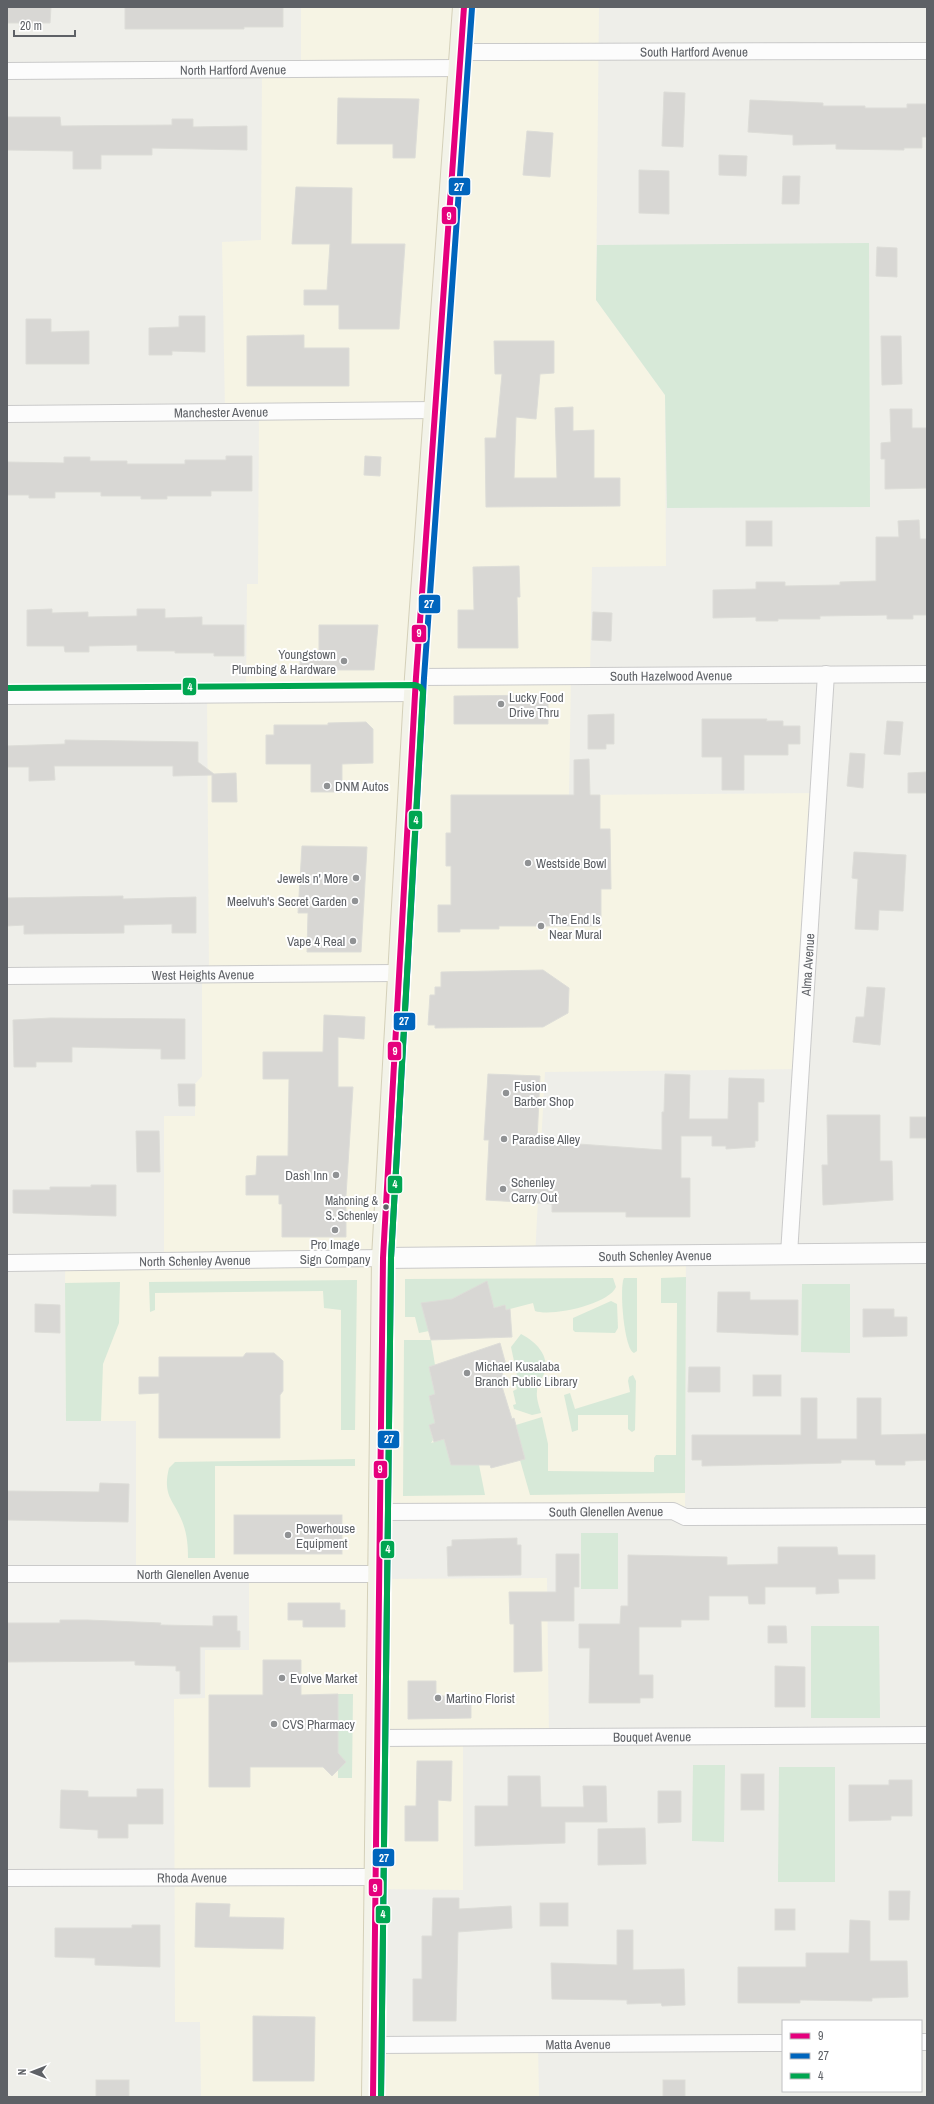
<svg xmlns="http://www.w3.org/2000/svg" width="934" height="2104" font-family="'Archivo Narrow',sans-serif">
<rect width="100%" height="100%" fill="#eeeee9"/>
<!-- commercial -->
<path fill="#f6f4e4" d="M301,7H599L596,300L665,395L666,566L592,567L590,676H571L569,795L818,793L801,1069L545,1072L535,1256L686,1255L685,1517L380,1512L379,1579L547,1578L549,1737L463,1738V1890L376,1889L374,2045L538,2044L539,2097H201L200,2022H175L174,1699L205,1698V1650H249V1575L136,1574V1421H66L65,1262L164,1261V1116H195V1084L202,1076V975H209L207,694H246L247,584H258L259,412H225L222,242L261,240L262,69H301Z"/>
<!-- green -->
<g fill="#d7e9d8">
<path d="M869,243L870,507L667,508L665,395L596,300L597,245Z"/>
<path d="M686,1277L685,1493L530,1495L520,1460L525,1459L516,1425L542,1417L548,1444V1471L654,1472V1458L656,1455H676L677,1303H661V1278Z"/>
<path d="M613,1278L616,1287C609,1304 552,1317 535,1311L533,1303L506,1310L505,1305L497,1307L496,1313L486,1282L448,1301L429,1331L419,1333L415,1317H405V1279Z"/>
<path d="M624,1278H637V1351L634,1353C624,1350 619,1287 624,1278Z"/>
<path d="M357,1280L355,1430H341V1310L324,1308L323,1291L155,1293V1310L150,1312L149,1282Z"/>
<path d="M120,1282L119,1323L103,1364L101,1421H66L65,1283Z"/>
<path d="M802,1284H850V1353L801,1352Z"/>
<path d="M611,1301L617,1304L618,1328L615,1333L575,1332L573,1330V1318Z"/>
<path d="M521,1334C535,1341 551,1356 544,1374C541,1380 537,1384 537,1391C536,1398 539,1406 541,1413L532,1415L514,1409L513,1405L516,1404L513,1391L517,1389L513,1376L517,1375L511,1347Z"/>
<path d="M404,1340H431L435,1365L429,1367L435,1394L429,1396L435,1423L429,1425L433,1440L431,1443L444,1439L451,1465H479L485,1495L403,1496Z"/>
<path d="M633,1375L636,1381L635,1430L632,1432L628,1429V1415H578V1430L572,1432L564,1395L570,1393L575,1409L630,1392L628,1381L629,1377Z"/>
<path d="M355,1459V1466H215V1558H188C188,1545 187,1533 182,1521C174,1500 162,1496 169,1468L175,1462Z"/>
<rect x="581" y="1533" width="37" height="56"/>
<path d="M811,1626H879L880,1718H811Z"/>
<path d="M338,1694H353L352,1778H338V1770L346,1762L338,1753Z"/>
<path d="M693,1765H725L724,1842L692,1841Z"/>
<path d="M779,1767H835V1882H778Z"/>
</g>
<!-- building -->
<g fill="#d8d7d4" stroke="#ddddd8">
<path d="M7,7H51L50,23H7Z"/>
<path d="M125,7H283V27H244V29H125Z"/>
<path d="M664,92L685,93L683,147L662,146Z"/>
<path d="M338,98L419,99L415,158H393V144H337Z"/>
<path d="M750,100L823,103V106H865V108H907V104H927V137H922V148H904V150L836,149V144L793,145V135L748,132Z"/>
<path d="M7,117H60L61,126L172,125V119H193V127L247,126V150L152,148V155H101V169H73V151L7,150Z"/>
<path d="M527,131L553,133L550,177L523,175Z"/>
<path d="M719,155L747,156L746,176L719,175Z"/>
<path d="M639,170L669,171V214L639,213Z"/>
<path d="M783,176H800L799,204H782Z"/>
<path d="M296,187L352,188L351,244H405L399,329H339V305H304V290H327L330,244H292Z"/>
<path d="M877,247L897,248V277L876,276Z"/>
<path d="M179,316H205V352L172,351V355H149V328L179,327Z"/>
<path d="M26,319H51V332L89,331V364H26Z"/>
<path d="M304,335V348H349V386H247V336Z"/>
<path d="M881,336H901L902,384L882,385Z"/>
<path d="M494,341H554V373L540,374L536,419L516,417L514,478H557L555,408L573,407V431L594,430V478H620V506L486,507L485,438H496L502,374H495Z"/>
<path d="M890,409H912V428H927V488L885,489V459H881V443L891,442Z"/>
<path d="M226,456H252V491H211V496H167V499H141V496H101V492H55V498H29V495H7V462L64,463V457H90V461H127V464H185V460H226Z"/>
<path d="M365,456L381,457L380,476L364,475Z"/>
<path d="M919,520L920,539H927V615H913V619H887V615L820,616V619H778V621H756V617L713,618V590L756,589V582H785V586L840,585V582L876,581V537H899L898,521Z"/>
<rect x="746" y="521" width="26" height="25"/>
<path d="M519,566L520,597H517L518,648H458V610H474L473,567Z"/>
<path d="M52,609V613L88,612V617L137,616V609H165V618L202,617V625H244V656H214V653H175V651H137V645L89,646V652H65L64,646H27V610Z"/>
<path d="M593,612L612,613L611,641L592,640Z"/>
<path d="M319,625H378L374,670H300V652H319Z"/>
<path d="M548,695V724H454V696Z"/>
<path d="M614,714V744H606V749H588V715Z"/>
<path d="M702,719H767L766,721H783V726H800V744H788V755H744V790H722V757H702Z"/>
<path d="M887,721L903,722L900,755L884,754Z"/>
<path d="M366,722L373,729V763L342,764V792H311V764H266V735H274V725H328V723Z"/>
<path d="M65,740L198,742V762L214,774L236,773L237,802H212V775L173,776V766H54L55,780L29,781V767H7V746L65,744Z"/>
<path d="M850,753L865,754L863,788L847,786Z"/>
<path d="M589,759L590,795H600V829H610L611,889H601V926H499V929H460V932H438V905H451V866H446V833H451V795H574V760Z"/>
<path d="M927,772V793H908V773Z"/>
<path d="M302,846L367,847L361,952H307L308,913H298Z"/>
<path d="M854,852L906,855L903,911L879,910L878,930L855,929L858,879L852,878Z"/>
<path d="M123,896V899L196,897V933H172V924L124,925V933L24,934V925L7,926V898Z"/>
<path d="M543,970L569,988L568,1013L543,1027L435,1028V1025H428L430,995H435V987H441V972Z"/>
<path d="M867,987L885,988L880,1045L853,1042L856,1017H864Z"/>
<path d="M324,1015L365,1017L364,1039L338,1037V1087H353L346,1195V1237H282V1204H279V1195H246V1176L256,1175L257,1156H288L289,1079H263V1052H323Z"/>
<path d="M51,1018L185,1019V1059H161V1049L72,1047V1062H36V1067H14L13,1020Z"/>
<path d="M488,1074L540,1076L537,1141L662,1150V1112H664L665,1074L690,1075L689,1119H728L729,1078L764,1079V1102H758V1141H755V1147L726,1149V1146H712V1136H681V1178H690V1217H626V1212H552V1204L486,1200L489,1140H484Z"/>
<path d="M178,1084H195V1106H179Z"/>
<path d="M827,1115H880V1161H892L893,1200L823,1205L822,1165H828Z"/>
<rect x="910" y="1117" width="17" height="21"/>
<path d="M136,1131H159L160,1172H137Z"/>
<path d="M91,1185H116V1216L13,1213V1190H50V1187H91Z"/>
<path d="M487,1281L494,1308L505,1305L506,1310L510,1309L512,1337L431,1340L421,1303L452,1299Z"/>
<path d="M718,1292H750V1300H798V1335L717,1332Z"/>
<path d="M35,1304L60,1305V1333L35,1332Z"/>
<path d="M863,1309H894V1317H907V1336L863,1337Z"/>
<path d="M500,1343L506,1365L500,1366L504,1379L500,1380L512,1419L514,1418L525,1459L491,1468L490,1465H451L444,1439L434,1442L429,1425L435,1423L429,1396L435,1394L429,1367Z"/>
<path d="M246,1353H274L283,1361V1391L280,1395V1438H159V1393L139,1394V1377H159V1357H243Z"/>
<path d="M689,1367H720V1392H688Z"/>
<rect x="753" y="1375" width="28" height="21"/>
<path d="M801,1398H817V1439H857V1398H881V1435L927,1434V1460L905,1461V1465H876L875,1460H841V1463L702,1466V1460H692V1435H801Z"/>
<path d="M100,1483L129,1484L128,1522L7,1520V1491L99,1492Z"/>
<rect x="234" y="1515" width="108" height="39"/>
<path d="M517,1538V1545H521V1575L448,1576L447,1547L452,1546V1540Z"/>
<path d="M778,1547H837L838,1555H875V1579H838L839,1593L816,1594V1587H765V1604H749L748,1596H709V1620H681V1627H639V1675H653V1698H640V1703H589L590,1648H579V1624H620L621,1606H628V1555L727,1557V1565L778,1564Z"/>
<path d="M556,1554H579V1587H574V1621H541L542,1671L514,1672V1624H510L509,1592H556Z"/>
<path d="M288,1603H340V1610H345V1627H303V1620H288Z"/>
<path d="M213,1616H237V1631H240V1647H200V1694H180V1671H176V1666L135,1665V1661L7,1662V1623H60V1620H87L161,1623L160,1625L213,1626Z"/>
<path d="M768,1626H786L787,1643H768Z"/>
<path d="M263,1660H301V1695L338,1694V1753L346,1762L332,1776L323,1767H250V1787H209V1695H263Z"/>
<path d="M775,1666L805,1667V1707H775Z"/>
<path d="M408,1681H436V1696H468V1700H471V1718L408,1719Z"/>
<path d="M417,1761H452L451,1801L438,1800V1841H405V1806H416Z"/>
<rect x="741" y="1774" width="23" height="36"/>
<path d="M508,1776H540L541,1807H584L583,1786H606L607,1822H565V1843L475,1846V1806H508Z"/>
<path d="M889,1780H912V1816H891V1820L849,1821V1785H889Z"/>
<path d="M137,1789H163V1824H128V1838H98V1830L60,1828L61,1790L88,1791V1797H137Z"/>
<path d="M658,1791H681V1822L658,1823Z"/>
<path d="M645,1828L646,1864L598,1865V1829Z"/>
<path d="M889,1891H910L909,1920H889Z"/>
<path d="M433,1898H459V1909L511,1906L512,1928L458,1932L456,2021H413V1979H422V1936H432Z"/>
<path d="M196,1903L230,1904L229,1917L284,1918L283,1949L195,1947Z"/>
<rect x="540" y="1903" width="28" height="23"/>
<rect x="775" y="1909" width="20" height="21"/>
<path d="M850,1920L870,1921V1961H907L908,1997L872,1998V2001L800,2000V2003H738V1967H806V1953H849Z"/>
<path d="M132,1925H160V1967L95,1965V1958L55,1957V1928H132Z"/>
<path d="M617,1930H633V1970L684,1969L685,2005L662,2006L661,2003L627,2004V2000L552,1999L551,1963L617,1965Z"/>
<path d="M253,2016L315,2017L314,2081H253Z"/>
<rect x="96" y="2080" width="33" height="17"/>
<rect x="663" y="2080" width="22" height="17"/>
</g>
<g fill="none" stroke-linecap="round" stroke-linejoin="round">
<!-- minor casing -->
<g stroke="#cacaca" stroke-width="18">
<g id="minor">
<path id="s1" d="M460,52L927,51"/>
<path id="s2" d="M7,71L459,68"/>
<path id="s3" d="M7,414L435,410"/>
<path id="s4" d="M416,677L927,674"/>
<path d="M7,696L415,693"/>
<path id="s5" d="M7,976L398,973"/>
<path id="s6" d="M789,1254L826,674"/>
<path id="s7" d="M7,1263L383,1258"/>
<path id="s8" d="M380,1512L673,1511L685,1517L927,1516"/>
<path id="s9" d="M7,1574H379"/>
<path id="s10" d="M378,1738L927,1735"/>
<path id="s11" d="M7,1878L376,1877"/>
<path d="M921,2042H927"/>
<path id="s12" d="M374,2045L783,2043"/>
</g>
</g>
<!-- tertiary casing -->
<g stroke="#cacaca" stroke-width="22">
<g id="tertiary">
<path id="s13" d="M383,1258L927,1253"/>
</g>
</g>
<!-- primary casing -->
<g stroke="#d4d0b9" stroke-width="24">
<path id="primary" d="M373,2097L383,1258L416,677L464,7"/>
</g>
<!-- minor -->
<use href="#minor" stroke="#fcfcfc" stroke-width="16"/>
<!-- tertiary -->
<use href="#tertiary" stroke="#fcfcfc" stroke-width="20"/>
<!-- primary -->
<use href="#primary" stroke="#f3f3e9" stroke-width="22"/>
<!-- bus-1 casing -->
<g stroke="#fff" stroke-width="9">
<path id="bus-1" d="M373,2097L383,1258L416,677L464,7"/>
</g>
<!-- bus-2 casing -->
<g stroke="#fff" stroke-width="9">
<path id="bus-2" d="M381,2097L391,1258L424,678L472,8"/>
</g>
<!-- bus-3 casing -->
<g stroke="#fff" stroke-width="9">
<path id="bus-3" d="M7,688L415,685L420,687L423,691L391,1258L381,2097"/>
</g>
<!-- bus-1 -->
<use href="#bus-1" stroke="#e5007d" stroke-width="6"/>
<!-- bus-2 -->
<use href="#bus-2" stroke="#0065bd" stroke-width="6"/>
<!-- bus-3 -->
<use href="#bus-3" stroke="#00a651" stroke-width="6"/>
</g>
<!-- markers -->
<g fill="#909294" stroke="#fff" stroke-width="1.5">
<circle cx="344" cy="661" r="4"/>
<circle cx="501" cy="704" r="4"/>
<circle cx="327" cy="786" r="4"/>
<circle cx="528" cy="863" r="4"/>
<circle cx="356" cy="878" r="4"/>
<circle cx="355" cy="901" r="4"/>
<circle cx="541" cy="926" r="4"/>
<circle cx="353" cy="941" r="4"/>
<circle cx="506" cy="1093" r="4"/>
<circle cx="504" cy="1139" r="4"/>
<circle cx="336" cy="1175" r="4"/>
<circle cx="503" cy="1189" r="4"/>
<circle cx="335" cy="1230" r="4"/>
<circle cx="467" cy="1373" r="4"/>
<circle cx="288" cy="1535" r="4"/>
<circle cx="282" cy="1678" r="4"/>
<circle cx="438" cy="1698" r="4"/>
<circle cx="274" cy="1724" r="4"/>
</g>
<circle fill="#5e6166" stroke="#fff" stroke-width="1.5" cx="386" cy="1207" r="3.5"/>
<g text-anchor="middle" stroke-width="4" stroke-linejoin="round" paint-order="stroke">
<!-- bus labels -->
<g font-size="12" fill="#5e6166" stroke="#fff" text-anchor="end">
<text x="378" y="1205">Mahoning &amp;<tspan x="378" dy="15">S. Schenley</tspan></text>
</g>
<!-- street labels -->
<g font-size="13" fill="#5e6166" stroke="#fff">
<text dy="5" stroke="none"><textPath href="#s1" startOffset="234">South Hartford Avenue</textPath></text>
<text dy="5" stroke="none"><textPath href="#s2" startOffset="226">North Hartford Avenue</textPath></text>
<text dy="5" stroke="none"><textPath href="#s3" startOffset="214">Manchester Avenue</textPath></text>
<text dy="5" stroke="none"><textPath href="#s4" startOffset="255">South Hazelwood Avenue</textPath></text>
<text dy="5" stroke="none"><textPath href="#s6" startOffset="290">Alma Avenue</textPath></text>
<text dy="5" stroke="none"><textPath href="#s5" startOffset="196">West Heights Avenue</textPath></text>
<text dy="5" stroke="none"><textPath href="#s13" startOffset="272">South Schenley Avenue</textPath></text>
<text dy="5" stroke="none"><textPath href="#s7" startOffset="188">North Schenley Avenue</textPath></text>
<text dy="5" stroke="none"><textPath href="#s8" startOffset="226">South Glenellen Avenue</textPath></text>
<text dy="5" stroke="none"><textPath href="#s9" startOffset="186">North Glenellen Avenue</textPath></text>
<text dy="5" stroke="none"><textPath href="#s10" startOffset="274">Bouquet Avenue</textPath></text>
<text dy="5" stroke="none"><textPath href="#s11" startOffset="185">Rhoda Avenue</textPath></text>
<text dy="5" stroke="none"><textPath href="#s12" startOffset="204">Matta Avenue</textPath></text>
</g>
<!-- poi labels -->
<g font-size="13" fill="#5e6166" stroke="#fff" text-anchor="start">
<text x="336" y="659" text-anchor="end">Youngstown<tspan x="336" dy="15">Plumbing &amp; Hardware</tspan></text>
<text x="509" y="702">Lucky Food<tspan x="509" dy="15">Drive Thru</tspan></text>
<text x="335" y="791">DNM Autos</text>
<text x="536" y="868">Westside Bowl</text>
<text x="348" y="883" text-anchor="end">Jewels n' More</text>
<text x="347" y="906" text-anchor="end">Meelvuh's Secret Garden</text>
<text x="549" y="924">The End Is<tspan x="549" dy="15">Near Mural</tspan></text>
<text x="345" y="946" text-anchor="end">Vape 4 Real</text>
<text x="514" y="1091">Fusion<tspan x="514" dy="15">Barber Shop</tspan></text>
<text x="512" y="1144">Paradise Alley</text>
<text x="328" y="1180" text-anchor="end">Dash Inn</text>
<text x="511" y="1187">Schenley<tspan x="511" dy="15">Carry Out</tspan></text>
<text x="335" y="1249" text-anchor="middle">Pro Image<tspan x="335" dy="15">Sign Company</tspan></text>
<text x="475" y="1371">Michael Kusalaba<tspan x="475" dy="15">Branch Public Library</tspan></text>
<text x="296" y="1533">Powerhouse<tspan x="296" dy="15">Equipment</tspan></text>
<text x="290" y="1683">Evolve Market</text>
<text x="446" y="1703">Martino Florist</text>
<text x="282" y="1729">CVS Pharmacy</text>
</g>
</g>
<g stroke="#fff" stroke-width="1.5">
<rect x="448" y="177" width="23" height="19" rx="4" fill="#0065bd"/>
<rect x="441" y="206" width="16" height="19" rx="4" fill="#e5007d"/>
<rect x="418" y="594" width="23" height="20" rx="4" fill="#0065bd"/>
<rect x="411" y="624" width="16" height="19" rx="4" fill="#e5007d"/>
<rect x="182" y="677" width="15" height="19" rx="4" fill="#00a651"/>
<rect x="408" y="810" width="15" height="20" rx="4" fill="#00a651"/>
<rect x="393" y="1012" width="23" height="19" rx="4" fill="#0065bd"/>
<rect x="387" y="1041" width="15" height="20" rx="4" fill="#e5007d"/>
<rect x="387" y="1175" width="16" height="19" rx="4" fill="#00a651"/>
<rect x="377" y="1430" width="23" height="19" rx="4" fill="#0065bd"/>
<rect x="373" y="1460" width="15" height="19" rx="4" fill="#e5007d"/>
<rect x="380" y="1540" width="15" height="19" rx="4" fill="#00a651"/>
<rect x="372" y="1848" width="23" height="19" rx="4" fill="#0065bd"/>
<rect x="368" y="1878" width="15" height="19" rx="4" fill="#e5007d"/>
<rect x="375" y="1905" width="16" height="19" rx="4" fill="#00a651"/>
</g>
<g font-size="11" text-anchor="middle" font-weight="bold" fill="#fff">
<text x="459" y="191">27</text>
<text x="449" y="220">9</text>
<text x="429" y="608">27</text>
<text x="419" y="637">9</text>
<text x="190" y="691">4</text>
<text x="416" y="824">4</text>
<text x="404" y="1025">27</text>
<text x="395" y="1055">9</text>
<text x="395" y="1188">4</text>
<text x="389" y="1443">27</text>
<text x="380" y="1473">9</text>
<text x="388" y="1553">4</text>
<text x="384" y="1862">27</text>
<text x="375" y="1892">9</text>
<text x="383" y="1918">4</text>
</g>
<!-- border -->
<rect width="934" height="2104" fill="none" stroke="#5e6166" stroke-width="16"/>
<!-- legend -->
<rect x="782" y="2020" width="140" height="72" fill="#ffffff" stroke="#bfc0c2"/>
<rect x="790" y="2033" width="20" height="6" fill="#e5007d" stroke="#bfc0c2"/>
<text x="818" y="2040" font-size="12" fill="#5e6166">9</text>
<rect x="790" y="2053" width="20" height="6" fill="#0065bd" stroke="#bfc0c2"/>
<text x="818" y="2060" font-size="12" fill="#5e6166">27</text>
<rect x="790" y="2073" width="20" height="6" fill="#00a651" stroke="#bfc0c2"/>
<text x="818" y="2080" font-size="12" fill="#5e6166">4</text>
<!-- north arrow -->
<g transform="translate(32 2072) rotate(270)" stroke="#ffffff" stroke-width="3" paint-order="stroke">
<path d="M0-3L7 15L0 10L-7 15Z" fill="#5e6166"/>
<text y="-6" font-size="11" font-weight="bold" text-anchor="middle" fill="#5e6166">N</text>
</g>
<!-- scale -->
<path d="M14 30v6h61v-6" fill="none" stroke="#5e6166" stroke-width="2"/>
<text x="20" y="30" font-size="12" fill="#5e6166" stroke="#ffffff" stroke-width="3" paint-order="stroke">20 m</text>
</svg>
